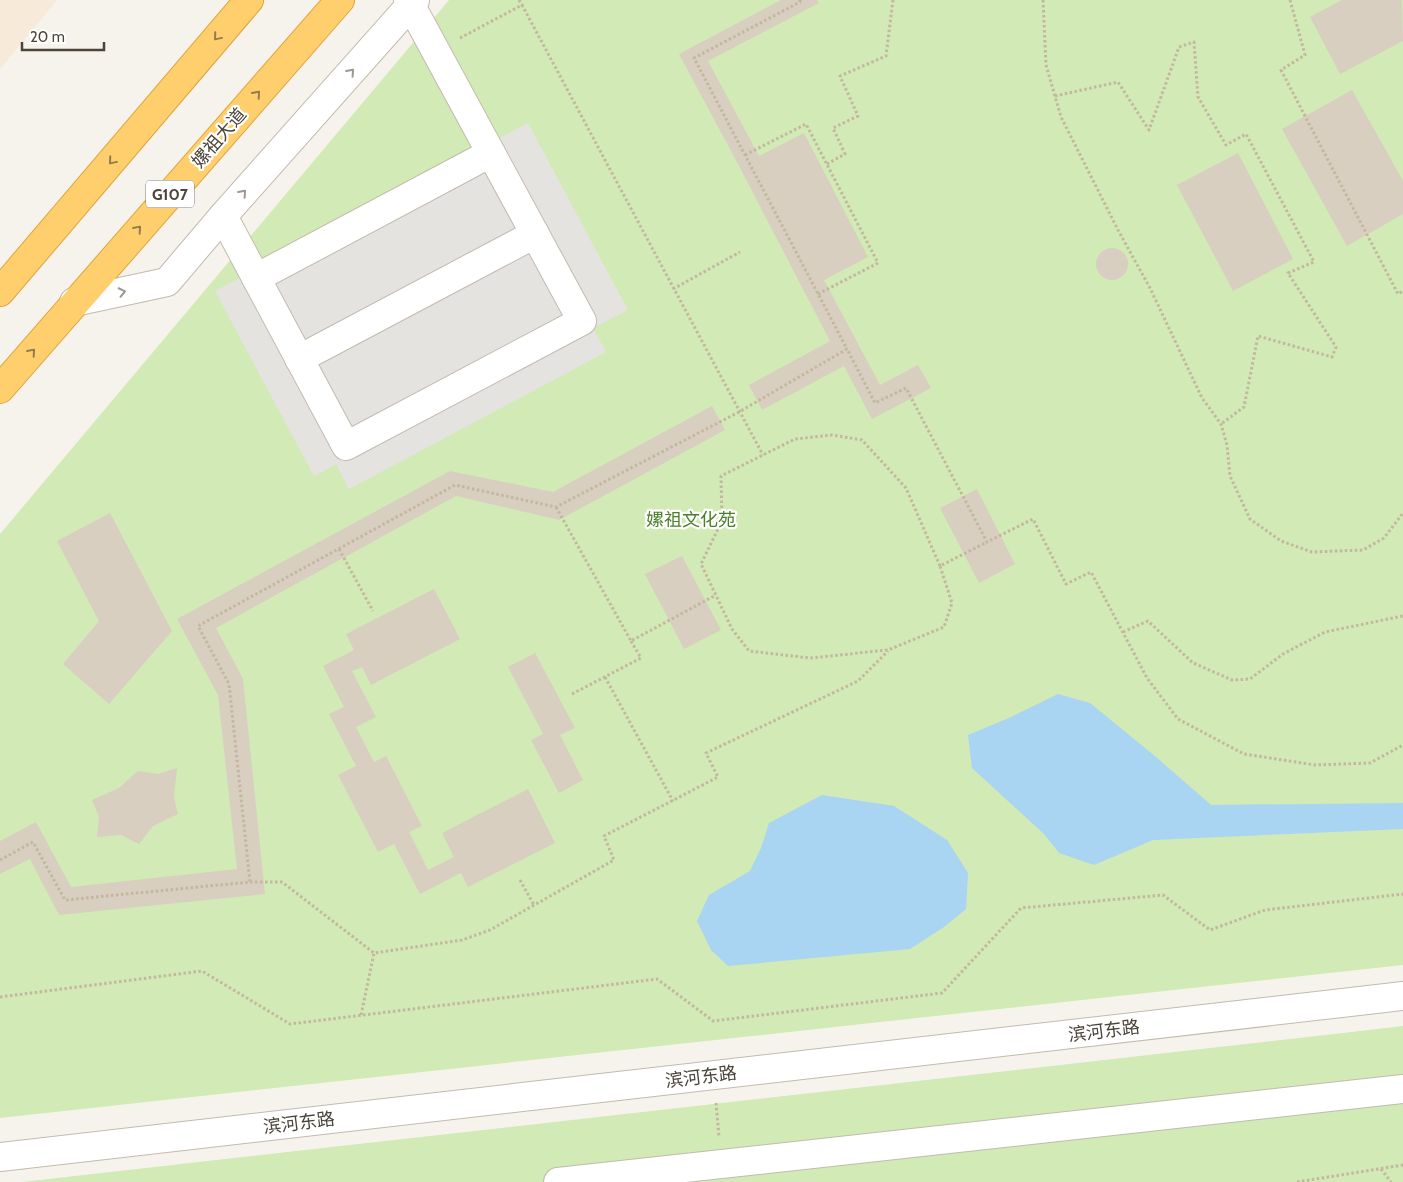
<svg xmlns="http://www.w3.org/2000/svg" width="1403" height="1182" font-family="Cabin,'Noto Sans SC',sans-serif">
<rect width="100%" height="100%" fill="#f6f3ec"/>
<!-- commercial -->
<path fill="#f7ead8" d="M0,0H57L0,69Z"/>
<!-- green -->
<g fill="#d2eab5">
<path d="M449,0H1403V965L0,1118V534Z"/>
<path d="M1403,1026V1182H22L1343,1033Z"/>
</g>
<!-- parking -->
<path fill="#e5e3e0" d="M528,123L628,310L593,328L606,352L349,489L336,464L314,476L215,291Z"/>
<!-- water -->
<g fill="#a9d4f2">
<path d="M1058,694L1090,703L1156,757L1211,805L1403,803V829L1153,840L1094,865L1059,853L1044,834L972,768L968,735L1009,718Z"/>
<path d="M822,795L894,806L947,840L968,873L966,909L944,927L910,949L728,966L711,950L697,921L709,895L750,871L761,848L769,823Z"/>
</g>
<!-- building -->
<g fill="#d8cfc1">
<path d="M781,0H817L819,3L708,61L759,156L804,133L868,257L824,280L880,385L918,365L931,388L872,419L844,366L762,410L749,385L830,341L739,166L679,54Z"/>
<path d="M1342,0H1402L1403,41L1340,74L1310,17Z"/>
<path d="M1352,90L1403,181V214L1347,246L1282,129Z"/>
<path d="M1238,153L1293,259L1233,291L1177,185Z"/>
<circle cx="1112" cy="264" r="16"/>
<path d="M712,406L725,430L559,520L456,496L216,628L243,679L265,894L59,915L30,859L0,874V841L36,822L71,887L237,869L218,695L177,619L450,471L553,492Z"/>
<path d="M977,489L1015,564L979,583L940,508Z"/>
<path d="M110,513L172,631L109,704L63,664L99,621L57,541Z"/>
<path d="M682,556L721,630L684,649L645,574Z"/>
<path d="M434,589L460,639L371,685L362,667L352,671L376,717L356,727L374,762L386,756L422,826L409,832L428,870L454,857L442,833L528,789L555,843L468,887L461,873L420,894L394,844L378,852L338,775L356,766L329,714L344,707L323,666L354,650L346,634Z"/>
<path d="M535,653L575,728L560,735L583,780L559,793L531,740L543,734L508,667Z"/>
<path d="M177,768L174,797L178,814L153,826L139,844L121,835L97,837L99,817L92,800L119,788L138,771L158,774Z"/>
</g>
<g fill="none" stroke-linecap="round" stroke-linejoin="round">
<!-- minor casing -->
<g stroke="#c2bbae" stroke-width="30">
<g id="minor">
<path d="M223,216L346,446L582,321L408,0"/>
<path d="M256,278L491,153"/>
<path d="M74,302L167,282L223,216L415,0"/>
<path d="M299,359L535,234"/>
<path d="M0,1157L1403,996"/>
<path d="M558,1182L1403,1089"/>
</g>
</g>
<!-- highway casing -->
<g stroke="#e0a43c" stroke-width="30">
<g id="highway">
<path d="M0,292L249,0"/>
<path d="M0,389L340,0"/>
</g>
</g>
<!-- path -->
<g stroke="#c4b79f" stroke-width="3" stroke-dasharray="2.5 2.5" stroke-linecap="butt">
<path d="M519,0L522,5"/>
<path d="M800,0V2L694,58L847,349"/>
<path d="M1043,0L1046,65L1061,117L1118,230L1150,288L1202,398L1221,424L1227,445L1230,476L1250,519L1281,541L1312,552L1363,550L1384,538L1403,513"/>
<path d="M1290,0L1305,55L1281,70L1398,294L1403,291"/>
<path d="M460,38L522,5L763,455"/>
<path d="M1055,96L1118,82L1149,130L1179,47L1194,42L1198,97L1226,145L1246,134L1314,262L1288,273L1336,347L1332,357L1258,336L1244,407L1221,424"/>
<path d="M745,155L806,124L878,263L818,294"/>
<path d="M827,164L845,154L833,128L858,116L840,76L886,56L893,0"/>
<path d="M673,289L740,252"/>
<path d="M556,507L631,641L716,595"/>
<path d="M339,549L373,611"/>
<path d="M940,566L906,488L862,440L832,435L795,439L721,476L722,521L701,564L732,629L749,651L810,658L888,650L944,627L952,603L940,566L987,542"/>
<path d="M1123,632L1148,621L1193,663L1232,680L1250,679L1283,654L1325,632L1403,616"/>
<path d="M605,677L673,801"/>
<path d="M572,694L641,658L631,641"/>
<path d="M0,860L33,842L65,900L250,882L229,684L198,626L455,485L556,507L739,412L847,349L875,403L906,388L987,542L1033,519L1066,584L1091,572L1147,678L1178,719L1244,754L1315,765L1370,763L1403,745"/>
<path d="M520,880L534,905"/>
<path d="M250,882H282L374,953L462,940L490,930L614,860L604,836L718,777L706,753L858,681L888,651"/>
<path d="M0,997L202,971L290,1024L657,979L713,1021L942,993L1021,908L1163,895L1210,930L1265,910L1403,894"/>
<path d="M361,1015L374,953"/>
<path d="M716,1103L719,1137"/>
<path d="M1381,1169L1391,1182"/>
<path d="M1297,1182L1403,1165"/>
</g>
<!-- minor -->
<use href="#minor" stroke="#fff" stroke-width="28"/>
<!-- highway -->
<use href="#highway" stroke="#ffcf6e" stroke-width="28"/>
</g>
<!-- one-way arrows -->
<defs><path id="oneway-chevron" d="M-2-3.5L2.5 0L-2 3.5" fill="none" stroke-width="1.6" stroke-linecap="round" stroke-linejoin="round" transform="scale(1.25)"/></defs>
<g stroke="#937c4e">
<use href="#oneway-chevron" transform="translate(217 37) rotate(130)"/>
<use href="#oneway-chevron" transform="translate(257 94) rotate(-49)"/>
<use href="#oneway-chevron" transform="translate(112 161) rotate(130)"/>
<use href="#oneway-chevron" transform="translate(138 229) rotate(-49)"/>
<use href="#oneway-chevron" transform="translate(32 352) rotate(-49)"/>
</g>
<g stroke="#9c9892">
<use href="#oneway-chevron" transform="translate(351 72) rotate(-48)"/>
<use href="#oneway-chevron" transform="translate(243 193) rotate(-48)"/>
<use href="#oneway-chevron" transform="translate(122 292) rotate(-12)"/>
</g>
<g text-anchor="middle" stroke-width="4.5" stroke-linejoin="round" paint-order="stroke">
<!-- shield labels -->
<rect fill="#fff" stroke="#817c74" stroke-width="1" x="146" y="180.5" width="48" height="27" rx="4"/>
<g font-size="16" font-weight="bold" fill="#4b4439">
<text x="170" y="200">G107</text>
</g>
<!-- street labels -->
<g font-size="18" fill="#4b4439" stroke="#fff">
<text transform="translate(219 138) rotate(-49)" y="6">嫘祖大道</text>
<text transform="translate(1104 1031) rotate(-7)" y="6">滨河东路</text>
<text transform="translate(701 1077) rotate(-7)" y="6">滨河东路</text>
<text transform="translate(299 1123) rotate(-7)" y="6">滨河东路</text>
</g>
<!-- park labels -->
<g font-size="18" fill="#4a7f2a" stroke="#fff">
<text x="691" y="526">嫘祖文化苑</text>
</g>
</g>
<!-- scale -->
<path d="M22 42v8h82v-8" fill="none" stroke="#4b4439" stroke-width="2.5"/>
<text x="30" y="42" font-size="15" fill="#4b4439" stroke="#ffffff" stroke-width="4" paint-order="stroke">20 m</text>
</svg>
